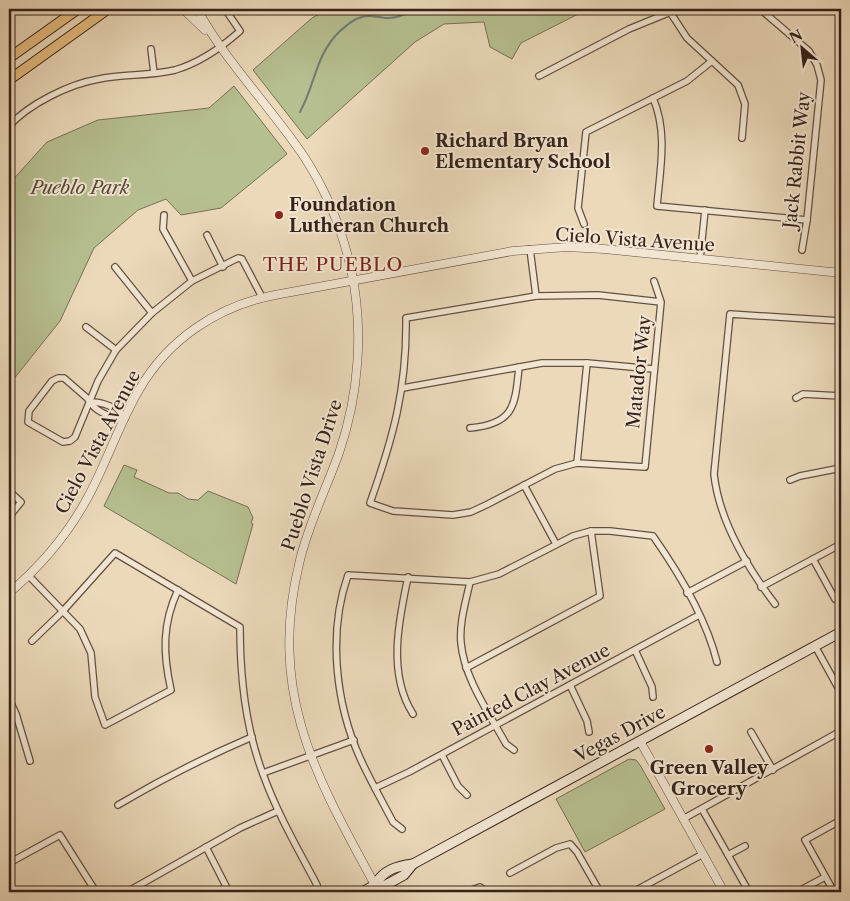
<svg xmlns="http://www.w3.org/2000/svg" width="850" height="901" font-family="'Libre Caslon Text',serif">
<rect width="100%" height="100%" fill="#ebd9ba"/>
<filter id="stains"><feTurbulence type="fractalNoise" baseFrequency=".004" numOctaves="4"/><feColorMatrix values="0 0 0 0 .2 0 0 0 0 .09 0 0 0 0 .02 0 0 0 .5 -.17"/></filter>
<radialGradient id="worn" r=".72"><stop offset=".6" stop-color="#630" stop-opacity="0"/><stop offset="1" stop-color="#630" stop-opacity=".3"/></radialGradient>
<!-- green -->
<g fill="#b6bf90" stroke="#767055">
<path d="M328,9H588L521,43L512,59L490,47L484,22L444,24L415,42L307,139L253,70L312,18Z"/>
<path d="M234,86L287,154L221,208L181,215L166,199L138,210L94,248L60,321L9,385V184L47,142L98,120L209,108Z"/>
<path d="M124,465L137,470L134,477L169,493H178L188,499L198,500L208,491L248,507L253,518L251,523L253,524L236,584L104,506Z"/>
<path d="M629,759L636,760L640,765L665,809L585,852L556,799Z"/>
</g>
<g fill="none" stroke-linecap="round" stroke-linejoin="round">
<!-- stream -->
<path stroke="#717d72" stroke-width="2" d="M300,112C316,83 315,55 340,31C346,26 352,20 359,18C368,14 376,17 385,18C396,19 408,13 418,9"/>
<!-- minor casing -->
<g stroke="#635042" stroke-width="8">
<g id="minor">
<path d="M760,9L809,51L817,65L821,80L807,220L802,250"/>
<path d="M840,9L841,10"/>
<path d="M670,12L687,38L738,85L745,104L742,138"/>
<path d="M151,49L154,73"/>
<path d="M539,76L629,29L678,9"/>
<path d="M653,98C668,133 660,169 657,206L807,220"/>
<path d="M9,126C29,104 69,84 99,79C124,74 150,76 175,70C199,63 222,47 240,31L225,9"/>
<path d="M164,215L163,229L192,281"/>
<path d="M584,224L578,208L586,132L687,81L712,61"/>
<path d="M207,235L223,267"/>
<path d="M530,249L536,296"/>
<path d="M700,259L705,210"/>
<path d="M115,267L152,313"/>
<path d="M654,281L661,302L645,467L577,463L555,469L488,504L471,512L453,515L393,511L370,503C393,438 407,389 406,318L536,296L598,295L661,302"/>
<path d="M86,327L116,350"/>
<path d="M403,388L542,363H587L654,369"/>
<path d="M796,398L803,394L841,396"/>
<path d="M89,402C101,401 119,408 125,418L118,420C103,413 96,412 87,398L64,378H58L52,381L29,411L28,422L63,442L70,441L75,437L98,381L116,350L152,313L192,281L238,258L242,259L262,297"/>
<path d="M470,428C515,424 515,405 519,367"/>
<path d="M577,463L587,363"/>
<path d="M790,480L800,476L841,468"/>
<path d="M524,485L556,544"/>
<path d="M9,491L21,502L9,517"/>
<path d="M813,559L835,599"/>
<path d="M29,576L80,629L91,653L95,697L105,725L171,690C163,654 162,624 178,590"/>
<path d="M408,577C399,619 387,674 413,714"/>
<path d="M470,582C466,601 459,623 461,643C464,678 489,713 506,744L514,750"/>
<path d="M761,587L841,544"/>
<path d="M687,593L747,561"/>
<path d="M775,604C747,567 719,521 714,474L730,314L841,321"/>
<path d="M32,641L63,611L115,553L240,627C240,677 245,727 263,774C277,813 298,849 317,885"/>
<path d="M815,646L841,693"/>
<path d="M635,650L652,687L653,697"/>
<path d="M466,668L600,596L591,531"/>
<path d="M570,685L587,721L589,732"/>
<path d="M9,699L16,714L30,761"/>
<path d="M751,732L773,770"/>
<path d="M442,755L458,786L467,795"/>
<path d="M263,773L354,740"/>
<path d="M375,788L409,772L699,615"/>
<path d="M118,805C162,779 205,757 252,737"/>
<path d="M702,809L749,892"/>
<path d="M683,819L841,731"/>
<path d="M402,829L393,822C382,801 370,780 360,758C335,702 328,632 348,575L470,582L499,574L573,536L591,531H610L653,536C679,573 706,618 717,662"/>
<path d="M206,847L229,892"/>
<path d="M728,855L745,846"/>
<path d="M9,863L60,835L96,892"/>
<path d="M510,873L556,848L570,844L577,852L600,892"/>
<path d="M127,892L240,828L278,811"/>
<path d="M466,892L480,887L487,892"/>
<path d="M633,892L703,854"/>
<path d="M797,892L825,877"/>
<path d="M834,892L805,840L841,820"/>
</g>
</g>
<!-- tertiary casing -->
<g stroke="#635042" stroke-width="9">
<g id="tertiary">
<path d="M183,9L205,30"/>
<path d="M197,9C226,62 269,105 303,155C326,190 342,229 351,269C364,329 359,395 339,453C326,489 309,523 300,560C267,692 315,775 375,885"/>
<path d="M9,593C41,566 68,534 88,497C107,462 119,424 139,390C168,339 218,306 275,295L513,251L567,247L604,249L841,273"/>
<path d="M640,741L724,892"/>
</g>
</g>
<!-- secondary casing -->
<g stroke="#36221a" stroke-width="11">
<g id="secondary">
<path d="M375,885C383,870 397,866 413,864"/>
<path d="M362,892L375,885L384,886L404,875L413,864L841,632"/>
</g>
</g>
<!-- primary casing -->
<g stroke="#36221a" stroke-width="11">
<g id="primary">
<path d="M9,58L78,9"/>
<path d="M9,80L108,9"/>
</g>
</g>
<!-- minor -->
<use href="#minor" stroke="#f2e6d2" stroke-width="5.5"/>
<!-- tertiary -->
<use href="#tertiary" stroke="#f2e6d2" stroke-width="8"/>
<!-- secondary -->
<use href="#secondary" stroke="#f2e6d2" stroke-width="9"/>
<!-- primary -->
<use href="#primary" stroke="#e6bc7d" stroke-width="9"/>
</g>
<!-- markers -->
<g fill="#8f2418" stroke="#f2e6d2" stroke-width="2">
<circle cx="425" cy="151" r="5"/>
<circle cx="279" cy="215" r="5"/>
<circle cx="709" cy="749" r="5"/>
</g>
<g text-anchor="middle" stroke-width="4" stroke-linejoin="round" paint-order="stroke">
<!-- poi labels -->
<g font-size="18" font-weight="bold" fill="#36221a" stroke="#f2e6d2" text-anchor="start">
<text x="435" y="147">Richard Bryan<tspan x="435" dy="21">Elementary School</tspan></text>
<text x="289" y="211">Foundation<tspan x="289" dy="21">Lutheran Church</tspan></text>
<text x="709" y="774" text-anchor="middle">Green Valley<tspan x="709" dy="21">Grocery</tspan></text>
</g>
<!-- street labels -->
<g font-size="18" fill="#36221a" stroke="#f2e6d2">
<text transform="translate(797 160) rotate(-84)" y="6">Jack Rabbit Way</text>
<text transform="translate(635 240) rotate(4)" y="6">Cielo Vista Avenue</text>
<text transform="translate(639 372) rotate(-84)" y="6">Matador Way</text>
<text transform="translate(98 442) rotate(-62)" y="6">Cielo Vista Avenue</text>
<text transform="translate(312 475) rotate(-72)" y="6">Pueblo Vista Drive</text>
<text transform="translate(531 690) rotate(-28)" y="6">Painted Clay Avenue</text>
<text transform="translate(620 734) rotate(-28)" y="6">Vegas Drive</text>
</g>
<!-- park labels -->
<g font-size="18" font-style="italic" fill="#564938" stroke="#f2e6d2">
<text x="80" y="194">Pueblo Park</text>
</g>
<!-- neighbourhood labels -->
<g font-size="19" letter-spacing="1" fill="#7a1f14" stroke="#f2e6d2">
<text x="333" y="271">THE PUEBLO</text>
</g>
</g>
<!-- margin -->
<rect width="850" height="901" fill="none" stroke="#ebd9ba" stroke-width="30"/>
<rect x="10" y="10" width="830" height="881" fill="none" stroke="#36221a" stroke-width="2.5"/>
<rect x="15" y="15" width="820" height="871" fill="none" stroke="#36221a"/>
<!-- north arrow -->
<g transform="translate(802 48) rotate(332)" stroke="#f2e6d2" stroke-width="4" paint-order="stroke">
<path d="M0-4L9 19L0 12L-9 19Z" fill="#36221a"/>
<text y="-8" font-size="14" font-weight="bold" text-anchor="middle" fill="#36221a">N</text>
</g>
<rect width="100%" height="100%" filter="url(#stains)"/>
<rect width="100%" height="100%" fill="url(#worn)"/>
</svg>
